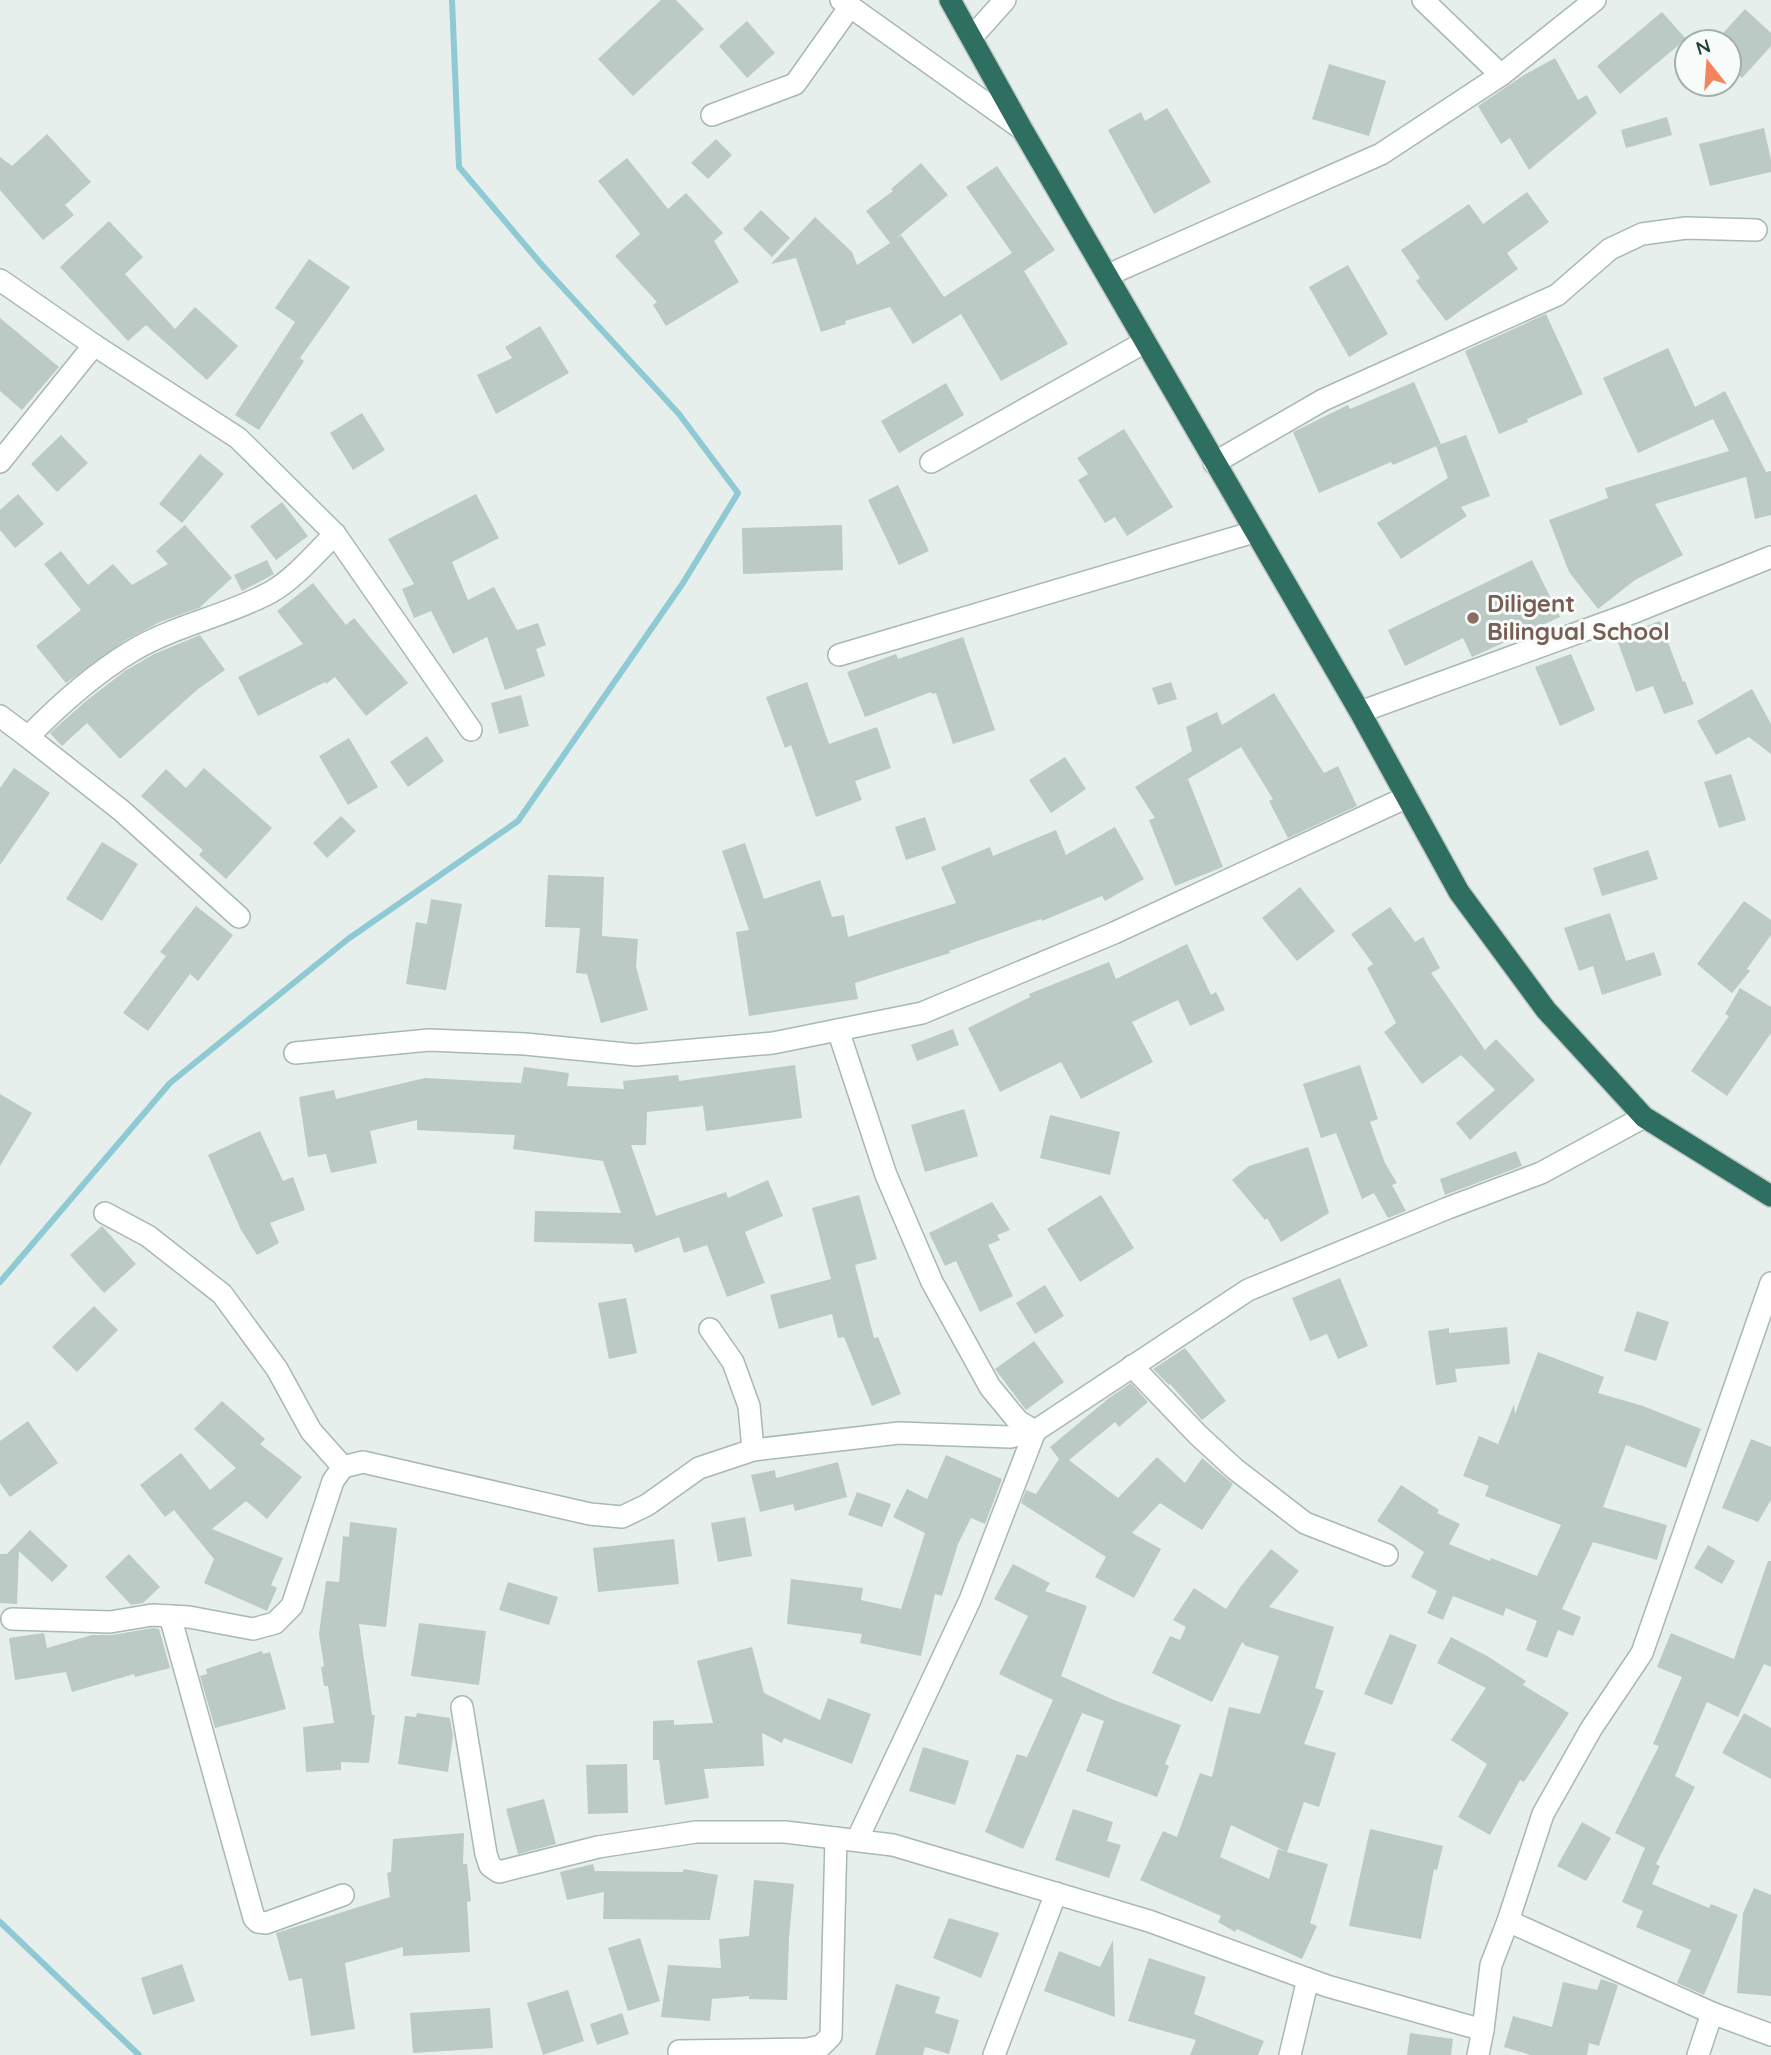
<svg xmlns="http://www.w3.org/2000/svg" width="1771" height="2055" font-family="Quicksand,sans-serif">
<rect width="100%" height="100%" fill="#e6efeb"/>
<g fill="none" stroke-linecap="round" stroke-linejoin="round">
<!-- stream -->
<g stroke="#8ec9d4" stroke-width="6">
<path d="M0,1282L170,1083L348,939L518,821L683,583L738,493L679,414L542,265L459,167L452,0"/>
<path d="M0,1922L139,2055"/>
</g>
</g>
<!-- building -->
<g fill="#bbcac4" fill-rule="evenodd">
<path d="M661,0H676L704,29L633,96L598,59Z"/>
<path d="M1745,9L1771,33V46L1742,78L1729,67V42H1715Z"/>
<path d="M1662,12L1686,39L1620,94L1597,66Z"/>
<path d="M747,21L775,53L747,78L719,46Z"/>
<path d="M1555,58L1578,100L1587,95L1597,113L1529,170L1510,138L1501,144L1478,106L1524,75Z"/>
<path d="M1329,64L1386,81L1369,136L1312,119Z"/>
<path d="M1167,108L1211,182L1154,214L1108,130L1141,112L1145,121Z"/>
<path d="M1667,117L1672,135L1626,148L1621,130Z"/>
<path d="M1764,128L1771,160V172L1710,186L1699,144Z"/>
<path d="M47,134L91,182L65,205L74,215L43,240L0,190V157L12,166Z"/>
<path d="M716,139L732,155L708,179L691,163Z"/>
<path d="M627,158L668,209L686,193L723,233L714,241L739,282L666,326L653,305L657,302L615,256L640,234L598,181Z"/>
<path d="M921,163L948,195L895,239L901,235L944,297L1012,253L966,187L997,166L1055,250L1024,271L1068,344L1001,381L961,314L913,344L890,307L845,321L846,324L821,332L796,258L771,264L815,217L852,252L857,265L890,243L866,211L893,191L891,189Z"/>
<path d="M1527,192L1549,222L1507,253L1518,269L1446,321L1416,281L1420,278L1401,250L1469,204L1483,224Z"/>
<path d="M761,210L790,238L772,257L743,229Z"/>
<path d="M109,221L143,257L125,274L175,329L195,307L238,346L207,380L146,325L128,341L60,267Z"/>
<path d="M309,259L350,287L300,358L304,361L259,430L235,415L295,322L275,308Z"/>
<path d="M1348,265L1388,334L1349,357L1309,287Z"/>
<path d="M1546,314L1583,394L1527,419L1528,422L1499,434L1465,351Z"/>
<path d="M0,318L59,367L22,410L0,391Z"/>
<path d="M540,326L569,373L496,414L477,375L512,358L505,347Z"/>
<path d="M1668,348L1695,407L1725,391L1766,472L1771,471V515L1755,519L1746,477L1655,504L1683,555L1635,580L1598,609L1569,572L1549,520L1608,498L1605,488L1729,451L1713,419L1638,453L1603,378Z"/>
<path d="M1414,382L1441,444L1393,465L1391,462L1319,493L1293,432L1348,405L1350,409Z"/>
<path d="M946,383L964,415L899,453L881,421Z"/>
<path d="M362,413L385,450L353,470L330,433Z"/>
<path d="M1124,429L1173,507L1127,536L1115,517L1105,523L1078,480L1088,474L1077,458Z"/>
<path d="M61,435L88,463L57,492L31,464Z"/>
<path d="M1466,435L1490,496L1461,507L1467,516L1401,559L1377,523L1448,478L1436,446Z"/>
<path d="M200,454L224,474L182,523L159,504Z"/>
<path d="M898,485L929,551L899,565L868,500Z"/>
<path d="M18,494L44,524L15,548L0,530V510Z"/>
<path d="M476,494L499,538L452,562L468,600L494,587L517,630L538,623L546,645L536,649L545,676L505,690L487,637L453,654L431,611L414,618L402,589L414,584L388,539Z"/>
<path d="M282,502L308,536L276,560L250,526Z"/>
<path d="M185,525L232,578L199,608L160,622L126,640L66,683L36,646L81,610L44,564L61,551L88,585L113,564L132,585L168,564L156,551Z"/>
<path d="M842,525L843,570L743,574L742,528Z"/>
<path d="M267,560L274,574L242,591L234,575Z"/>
<path d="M1532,560L1560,617L1472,657L1463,638L1405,666L1388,630Z"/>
<path d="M313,583L346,625L354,618L408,683L366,716L335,677L326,684L325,682L258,716L238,677L303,644L277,611Z"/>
<path d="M1660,621L1683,682L1685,681L1694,704L1664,714L1653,686L1636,692L1616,637Z"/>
<path d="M200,635L225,670L198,689L120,759L87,723L62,746L50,733L86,701L125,671L154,654Z"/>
<path d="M963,637L995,730L953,744L936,693L932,694L931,692L865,717L847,672L896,654L898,659Z"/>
<path d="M1571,654L1595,710L1560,726L1535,667Z"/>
<path d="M807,682L829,744L877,727L891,768L855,781L862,800L816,817L791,745L785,748L766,697Z"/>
<path d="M1171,682L1177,699L1158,705L1152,688Z"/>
<path d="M1752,689L1771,724V754L1749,737L1716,755L1697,721Z"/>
<path d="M1274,693L1324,773L1338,766L1357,806L1288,838L1269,801L1273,799L1241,747L1188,779L1223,867L1175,886L1149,820L1155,818L1135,787L1192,751L1186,727L1217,712L1222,725Z"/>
<path d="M521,695L529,726L499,734L491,703Z"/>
<path d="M427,736L444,761L408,787L390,762Z"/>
<path d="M349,738L378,787L348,805L319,756Z"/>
<path d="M1065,757L1086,789L1051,813L1029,780Z"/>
<path d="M14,768L50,793L0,865V788Z"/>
<path d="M204,768L272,828L226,879L199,855L203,850L141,796L166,769L186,788Z"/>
<path d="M1731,774L1746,820L1719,828L1704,782Z"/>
<path d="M341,816L356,831L327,858L313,843Z"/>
<path d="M925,817L936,850L906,860L895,827Z"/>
<path d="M1115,827L1144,879L1105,901L1102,896L1042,921L1041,919L949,951L950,953L855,983L858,999L749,1016L736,932L749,930L722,851L745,843L764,899L820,880L832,917L844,915L848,937L956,903L941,867L990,847L993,856L1056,830L1066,855Z"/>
<path d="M102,842L138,864L102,921L66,899Z"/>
<path d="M1648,850L1658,879L1602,896L1593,868Z"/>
<path d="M548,875L604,877L602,936L638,939L636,967L648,1010L601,1023L587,974L576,973L580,928L545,927Z"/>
<path d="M1300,887L1335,931L1297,961L1262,918Z"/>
<path d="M431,899L462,904L446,990L406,984L416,922L427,924Z"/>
<path d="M1744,901L1771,920V935L1747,969L1750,971L1732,993L1697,964Z"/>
<path d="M196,906L233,935L198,981L190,974L148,1031L123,1013L166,956L160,952Z"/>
<path d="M1390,907L1415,942L1423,937L1440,968L1431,973L1485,1050L1496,1039L1535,1080L1470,1140L1456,1123L1495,1090L1461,1055L1422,1084L1384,1032L1396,1023L1367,968L1373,964L1351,934Z"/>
<path d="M1610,913L1626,961L1654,952L1662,975L1602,995L1593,966L1579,971L1564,928Z"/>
<path d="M1187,944L1211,995L1216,992L1225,1010L1190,1026L1178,1000L1132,1022L1153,1062L1081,1099L1061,1062L1000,1092L968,1028L1030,997L1029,994L1109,962L1116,979Z"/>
<path d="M1740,988L1771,1007V1033L1727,1096L1691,1071L1729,1016L1725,1014Z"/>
<path d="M953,1029L959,1045L917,1061L911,1045Z"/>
<path d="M795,1065L802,1118L706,1131L703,1106L647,1112L646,1145H631L656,1216L726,1192L728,1198L768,1180L783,1216L745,1232L765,1283L727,1297L707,1245L684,1253L679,1237L635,1253L632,1244L534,1242L535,1211L621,1213L603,1161L513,1149L515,1135L417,1130V1120L370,1131L377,1163L331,1173L326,1154L308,1157L299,1097L334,1090L336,1099L425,1078L521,1083L524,1067L569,1073L567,1086L624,1089L623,1081L678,1075L679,1081Z"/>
<path d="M1360,1065L1378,1119L1370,1122L1385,1163L1397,1183L1392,1185L1406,1211L1388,1218L1374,1193L1362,1199L1336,1133L1321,1138L1303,1084Z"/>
<path d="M0,1094L32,1113L0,1166Z"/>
<path d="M964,1109L978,1156L925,1172L911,1125Z"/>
<path d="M1050,1115L1120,1132L1110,1175L1040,1158Z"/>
<path d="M260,1131L283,1181L293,1177L305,1210L270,1223L279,1243L257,1255L241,1230L208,1155Z"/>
<path d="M1308,1147L1329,1213L1281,1242L1267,1218L1265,1220L1232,1180L1249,1166Z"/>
<path d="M1516,1151L1522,1166L1445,1195L1440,1179Z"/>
<path d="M859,1195L877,1259L855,1265L874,1338L878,1337L901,1394L872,1406L844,1337L838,1338L832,1314L779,1329L770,1295L831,1279L812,1208Z"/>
<path d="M1101,1195L1134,1248L1080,1282L1047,1229Z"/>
<path d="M992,1202L1010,1230L997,1235L1000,1240L988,1245L1013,1296L980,1312L956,1261L945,1266L929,1233Z"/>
<path d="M102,1226L136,1264L104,1293L70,1255Z"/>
<path d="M1340,1278L1368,1346L1338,1359L1327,1334L1310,1341L1292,1298Z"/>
<path d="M1045,1285L1064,1316L1035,1334L1016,1303Z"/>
<path d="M626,1298L637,1353L609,1359L598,1303Z"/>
<path d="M94,1306L118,1330L77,1372L52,1347Z"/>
<path d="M1637,1311L1669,1322L1656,1361L1624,1351Z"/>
<path d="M1507,1327L1510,1364L1455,1369L1457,1382L1436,1385L1428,1331L1449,1328V1333Z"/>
<path d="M1034,1341L1064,1382L1026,1410L995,1369Z"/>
<path d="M1185,1348L1226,1401L1202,1420L1170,1384L1169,1385L1153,1369Z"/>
<path d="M1538,1352L1604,1377L1598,1393L1643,1406L1701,1429L1686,1468L1626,1445L1603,1507L1667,1525L1657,1560L1593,1542L1562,1609L1581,1617L1573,1636L1558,1630L1547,1658L1526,1650L1537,1621L1506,1608L1503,1616L1453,1596L1443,1620L1427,1613L1437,1591L1411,1577L1424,1552L1377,1521L1401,1485L1439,1510L1437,1513L1460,1524L1449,1544L1490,1561L1491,1558L1537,1576L1561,1525L1485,1496L1489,1486L1463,1476L1479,1436L1498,1444L1514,1404L1515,1414Z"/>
<path d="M1131,1383L1148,1402L1119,1427L1115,1422L1069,1460L1118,1498L1157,1457L1185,1483L1202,1458L1233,1484L1202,1530L1160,1503L1132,1533L1161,1549L1134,1598L1095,1577L1106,1557L1021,1503L1026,1490L1036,1494L1059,1459L1050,1447L1109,1398Z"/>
<path d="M222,1401L265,1439L260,1444L302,1477L267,1519L246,1501L212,1529L283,1558L271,1585L277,1588L267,1611L204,1583L214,1559L174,1510L165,1517L140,1485L181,1453L210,1490L236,1468L194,1429Z"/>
<path d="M28,1421L58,1463L10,1497L0,1483V1441Z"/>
<path d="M1751,1439L1771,1447V1500L1758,1522L1722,1508Z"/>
<path d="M946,1455L1002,1479L985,1524L971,1518L958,1544L942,1596L935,1594L921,1656L860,1643L862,1634L787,1624L791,1579L863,1588L861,1600L901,1609L925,1533L893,1517L907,1489L927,1499Z"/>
<path d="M838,1462L847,1497L795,1511L793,1504L760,1512L751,1475L775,1470L776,1478Z"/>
<path d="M857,1492L891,1504L882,1527L848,1515Z"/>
<path d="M745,1517L752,1556L718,1562L711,1523Z"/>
<path d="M350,1522L397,1528L386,1627L359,1624L372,1715H375L369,1763L341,1762V1770L306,1772L303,1727L334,1723L328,1686H324L321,1667L324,1666L319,1634L326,1581L339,1582L343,1536L349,1537Z"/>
<path d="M30,1530L68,1566L52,1582L19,1551L17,1604L0,1603V1554H7Z"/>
<path d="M674,1539L679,1584L598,1592L593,1548Z"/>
<path d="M1708,1545L1735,1561L1722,1584L1694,1568Z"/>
<path d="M1271,1549L1299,1571L1269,1607L1334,1627L1315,1688L1324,1691L1304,1744L1336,1753L1319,1807L1304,1802L1287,1852L1328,1864L1310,1923L1317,1926L1302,1959L1237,1929L1235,1932L1218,1922L1221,1916L1140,1880L1163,1831L1177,1837L1200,1773L1212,1777L1229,1707L1260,1714L1279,1656L1246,1646L1242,1642L1212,1702L1152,1673L1170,1636L1180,1640L1186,1627L1173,1620L1194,1588L1226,1609L1241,1586ZM1231,1825L1287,1852L1278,1849L1269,1879L1220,1857Z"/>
<path d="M129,1554L160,1587L143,1603L131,1605L105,1577Z"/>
<path d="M1768,1561H1771V1667L1764,1664L1738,1717L1707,1702L1675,1776L1695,1787L1656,1864L1660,1866L1652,1884L1709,1908L1711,1904L1738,1915L1704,1995L1677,1983L1691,1950L1636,1927L1643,1911L1622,1902L1645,1848L1615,1833L1659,1746L1653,1744L1682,1677L1657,1667L1671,1633L1734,1659Z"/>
<path d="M1013,1564L1050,1583L1045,1591L1087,1606L1061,1676L1114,1700L1181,1725L1165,1764L1169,1766L1157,1797L1086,1771L1104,1721L1082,1713L1023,1849L985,1832L1017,1754L1027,1757L1053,1700L999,1674L1028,1616L994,1599Z"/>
<path d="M508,1582L558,1597L549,1625L499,1610Z"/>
<path d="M419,1623L486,1631L479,1685L411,1676Z"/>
<path d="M153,1628L159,1629L170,1668L135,1677L134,1674L72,1692L66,1672L15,1680L9,1638L44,1633L47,1648L92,1635H112Z"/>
<path d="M1390,1634L1417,1645L1392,1705L1364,1694Z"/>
<path d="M1451,1637L1487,1656L1526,1681L1523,1685L1569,1713L1524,1782L1520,1780L1490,1835L1458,1817L1487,1764L1451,1740L1486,1688L1437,1663Z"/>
<path d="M752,1647L764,1693L820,1720L828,1698L871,1714L852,1764L784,1738L782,1743L762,1733L764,1766L704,1769L709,1798L665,1805L659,1760H653V1721L674,1720V1725L713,1723L697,1661Z"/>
<path d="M262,1651L263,1654L270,1652L286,1709L215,1728L200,1676L207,1674L206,1669Z"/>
<path d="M417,1713L450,1718L453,1736L448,1772L398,1764L405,1716L416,1717Z"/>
<path d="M1744,1713L1771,1728V1779L1722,1753Z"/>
<path d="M923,1747L969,1761L955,1805L909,1791Z"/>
<path d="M627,1764L628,1813L588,1814L586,1765Z"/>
<path d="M544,1799L556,1844L518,1854L506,1809Z"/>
<path d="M1073,1809L1113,1822L1107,1841L1121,1845L1109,1878L1055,1860Z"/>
<path d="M1582,1822L1611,1838L1586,1881L1557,1866Z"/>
<path d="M1370,1829L1443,1846L1437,1870L1434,1869L1421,1939L1349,1926Z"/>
<path d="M464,1833L463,1864H467L471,1901L467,1902L470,1952L403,1956V1947L345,1963L355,2029L311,2036L302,1978L289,1981L276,1933L390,1897L387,1873L391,1872L393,1839Z"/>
<path d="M593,1864L595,1871L683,1872L684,1869L718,1875L710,1920L603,1919L604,1892L567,1900L560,1872Z"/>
<path d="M754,1880L794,1884L789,1938L787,2000L749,1999V1996L712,1999L710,2021L661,2017L668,1965L721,1968L719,1939L749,1936Z"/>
<path d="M1754,1888L1771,1895V1996L1737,1993L1743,1913Z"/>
<path d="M949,1918L999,1933L981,1978L933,1958Z"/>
<path d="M640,1938L660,2001L628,2011L608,1948Z"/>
<path d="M1113,1940L1115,2017L1044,1991L1059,1951L1100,1967Z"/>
<path d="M1149,1958L1206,1977L1194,2014L1264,2041L1258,2055H1190L1196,2040L1128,2021Z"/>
<path d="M182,1964L195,2001L153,2015L141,1978Z"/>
<path d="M1601,1979L1618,1985L1599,2046L1589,2043L1587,2055H1531L1504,2047L1513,2016L1552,2027L1563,1982L1597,1990Z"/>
<path d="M896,1984L940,1997L935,2013L959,2020L949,2054L925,2047L923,2055H875Z"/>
<path d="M568,1990L584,2041L543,2055L527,2003Z"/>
<path d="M490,2008L493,2048L413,2053L410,2013Z"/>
<path d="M622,2013L629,2034L597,2045L590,2024Z"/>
<path d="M1410,2033L1453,2039L1451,2055H1407Z"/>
</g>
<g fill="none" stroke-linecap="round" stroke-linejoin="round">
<!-- minor casing -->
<g stroke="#a8b8b2" stroke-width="24">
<g id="minor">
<path d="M841,0L1022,129"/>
<path d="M1423,0L1501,75"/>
<path d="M972,37L1005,0"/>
<path d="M712,115L795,84L849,8"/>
<path d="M1108,275L1381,154L1501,75L1595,0"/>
<path d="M0,280L94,345L238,438L335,534L471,730"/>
<path d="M0,462L94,345"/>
<path d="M931,462L1145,342"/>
<path d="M1214,463L1323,400L1557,295L1610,249L1642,234L1686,228L1756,230"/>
<path d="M839,655L1254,532"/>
<path d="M1360,712L1632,613L1771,557"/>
<path d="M0,716L28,737C59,705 94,674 132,651C175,625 227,616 271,592C295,578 315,554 335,534"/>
<path d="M28,737L122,811L239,917"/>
<path d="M838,1030L886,1175L932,1282L990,1387L1018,1421L1035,1431L970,1600L857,1840"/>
<path d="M295,1053L429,1040L525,1044L636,1055L773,1043L922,1013L1114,933L1407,797"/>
<path d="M105,1213L148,1236L222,1294L277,1369L311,1431L343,1467"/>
<path d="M1771,1283L1642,1653L1591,1729L1543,1814L1508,1921L1712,2013L1771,2035"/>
<path d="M710,1329L733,1362L749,1406L753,1450"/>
<path d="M1132,1366L1198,1435L1235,1469L1305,1523L1387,1555"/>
<path d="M170,1616L254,1918L258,1922L266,1923L343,1895"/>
<path d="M12,1619L110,1622L152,1615L189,1617L253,1629L275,1623L292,1606L333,1481L343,1467L363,1462L590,1514L622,1517L647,1505L699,1468L753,1450L899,1433L1010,1437L1035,1431L1248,1290L1448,1208L1541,1173L1644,1117"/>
<path d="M462,1707L486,1854L490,1866L499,1872L598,1847L696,1832H785L893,1845L1149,1921L1327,1986L1483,2030L1491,1965L1508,1921"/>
<path d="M679,2051L807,2049L821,2046L831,2036L836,1838"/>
<path d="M994,2055L1056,1893"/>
<path d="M1290,2055L1308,1979"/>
<path d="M1478,2055L1483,2030"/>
<path d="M1698,2055L1712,2013"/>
</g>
</g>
<!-- highway casing -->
<g stroke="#c2cac8" stroke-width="24">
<path id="highway" d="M950,0L1022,129L1360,712L1459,892L1546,1010L1644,1117L1771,1196"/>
</g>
<!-- minor -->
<use href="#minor" stroke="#fff" stroke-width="21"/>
<!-- highway -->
<use href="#highway" stroke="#2f6f62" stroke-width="21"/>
</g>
<!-- markers -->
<circle fill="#8d6e63" stroke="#f7fbf9" stroke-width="2.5" cx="1473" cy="618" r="7"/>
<g text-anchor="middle" stroke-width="6" stroke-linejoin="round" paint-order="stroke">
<!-- education labels -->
<g font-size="24" font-weight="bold" fill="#785e54" stroke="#f7fbf9" text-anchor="start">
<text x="1487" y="612">Diligent<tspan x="1487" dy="28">Bilingual School</tspan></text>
</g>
</g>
<!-- north arrow -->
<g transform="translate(1708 63) rotate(343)"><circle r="33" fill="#f7fbf9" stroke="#a3b1ad" stroke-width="2"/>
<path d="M0-5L12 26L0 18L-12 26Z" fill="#f4845f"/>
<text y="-10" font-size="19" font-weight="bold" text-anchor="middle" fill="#24423a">N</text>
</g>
</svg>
